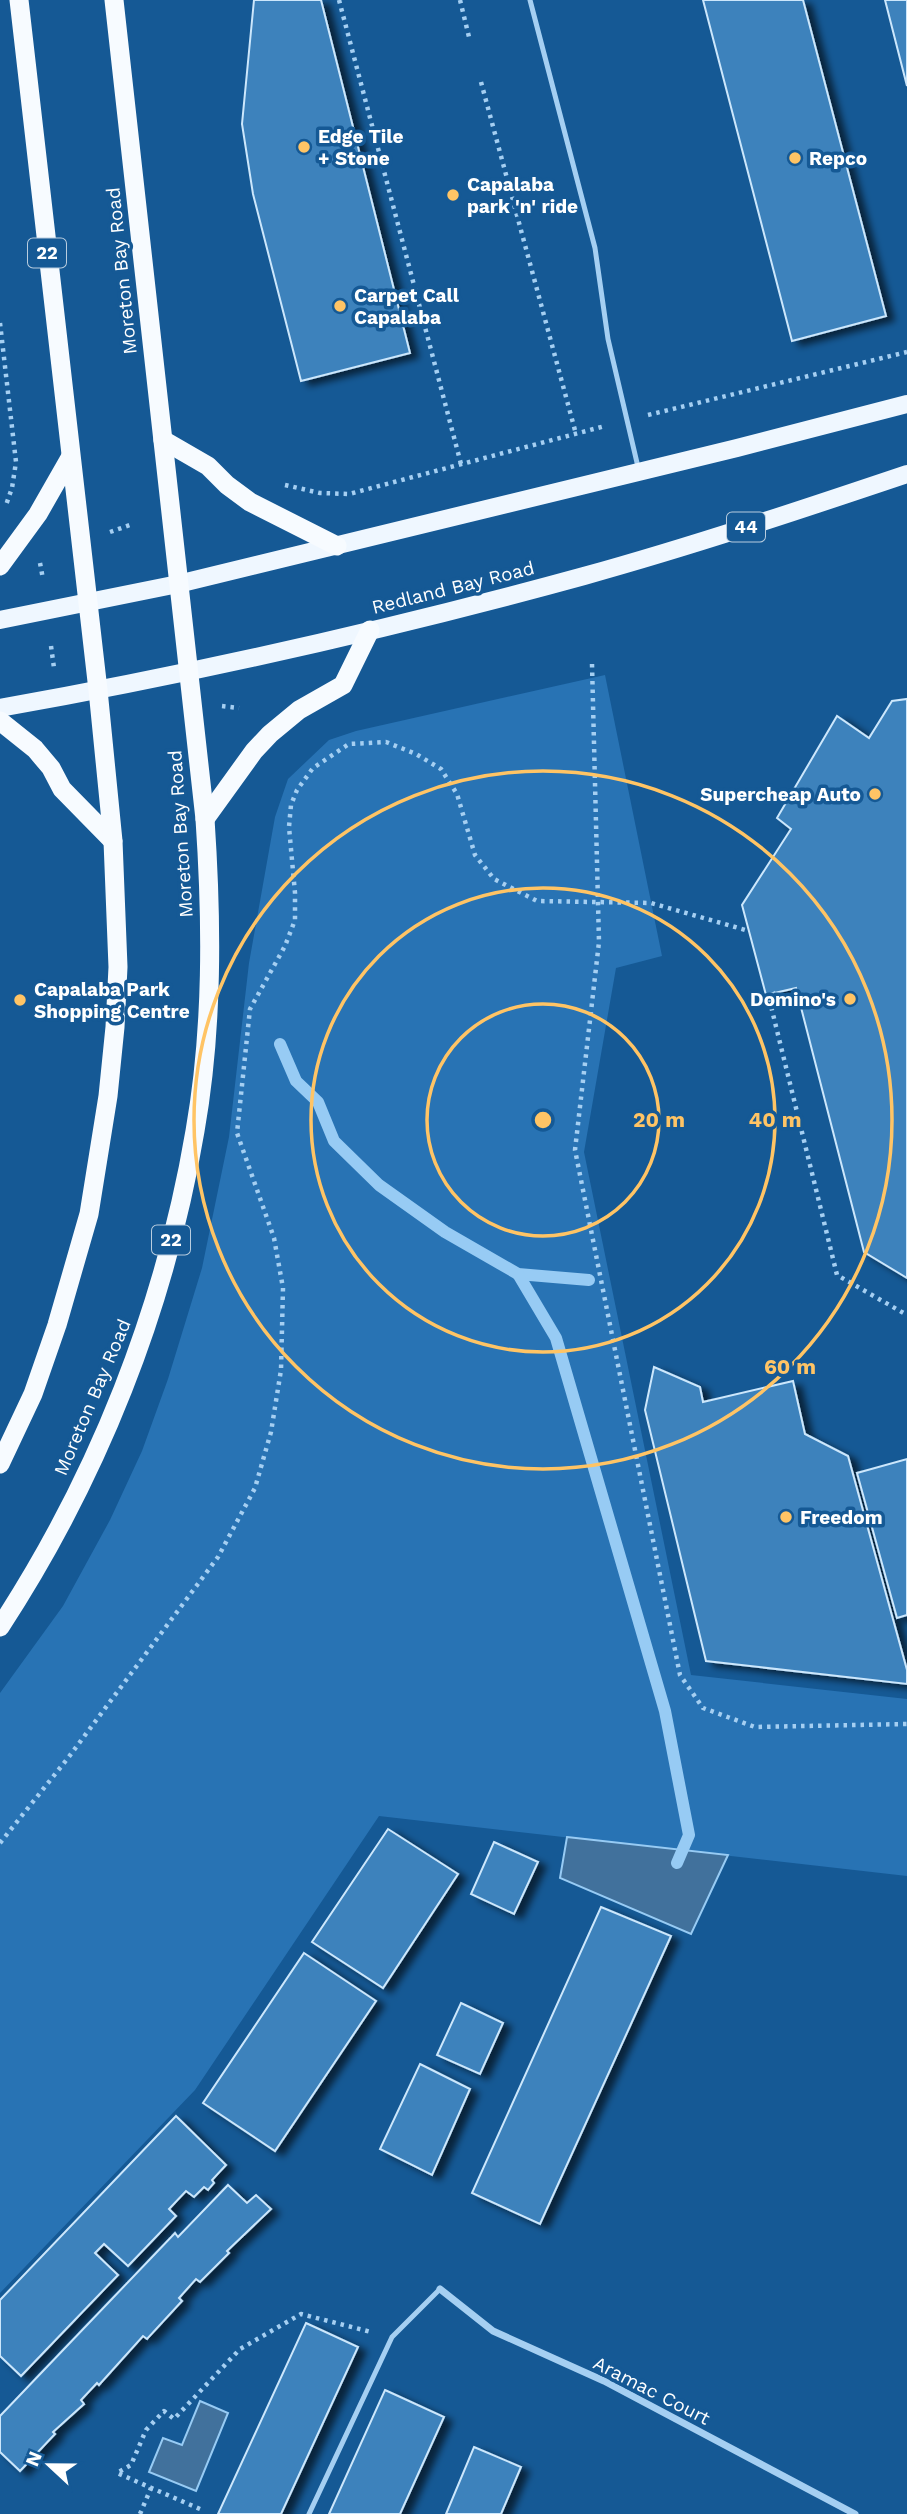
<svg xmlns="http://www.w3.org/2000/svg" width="907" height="2514" font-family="'Work Sans',sans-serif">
<defs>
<filter id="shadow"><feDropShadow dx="8" dy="4.5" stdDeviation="3.5" flood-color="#0009"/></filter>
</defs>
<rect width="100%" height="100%" fill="#155995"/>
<!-- green -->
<path fill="#2873b4" d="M605,675L662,956L616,968L584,1152L691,1675L907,1699V1876L379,1816L195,2090L0,2293V1693L63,1606L110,1520L142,1451L168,1379L202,1268L229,1137L249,963L275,817L288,779L329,740L356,731Z"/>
<!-- water -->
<g fill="#41719c" stroke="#97cbf4" stroke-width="2">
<path d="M567,1837L728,1855L691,1934L560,1878Z"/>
<path d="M200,2401L228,2413L196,2491L149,2472L163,2438L182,2445Z"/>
</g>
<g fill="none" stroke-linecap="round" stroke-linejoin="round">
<!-- stream -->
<g stroke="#97cbf4" stroke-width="12">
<path d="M280,1044L296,1081L318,1102L334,1141L379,1185L445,1232L518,1274L589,1280"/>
<path d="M518,1274L556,1338L665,1711L689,1835L677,1863"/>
</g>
</g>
<!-- building -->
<g fill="#3d82bc" stroke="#cce7fc" stroke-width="2" filter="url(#shadow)">
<path d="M254,0H321L410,353L301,381L253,194L242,124Z"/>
<path d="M703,0H803L886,316L792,341Z"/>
<path d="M885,0H907V86Z"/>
<path d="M907,699V1278L864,1252L796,988L766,995L742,905L791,829L777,818L837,716L869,738L892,701Z"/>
<path d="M654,1367L700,1387L703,1402L793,1381L805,1434L848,1456L907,1670V1684L706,1661L645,1410Z"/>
<path d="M907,1459V1615L897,1618L857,1473Z"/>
<path d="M388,1829L458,1874L383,1988L312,1942Z"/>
<path d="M494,1842L538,1862L514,1914L471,1894Z"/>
<path d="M601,1907L671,1936L540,2224L472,2193Z"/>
<path d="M304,1953L376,2001L275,2151L203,2103Z"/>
<path d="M461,2003L503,2023L480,2074L437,2055Z"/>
<path d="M420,2064L470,2089L432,2175L380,2149Z"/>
<path d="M176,2116L226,2165L212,2180L214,2183L208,2190L204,2187L194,2197L186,2191L169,2209L176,2216L128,2266L104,2244L95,2253L118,2275L21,2376L0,2356V2300Z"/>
<path d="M228,2185L247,2203L256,2195L271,2209L227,2251L229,2253L200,2282L196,2279L179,2298L182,2301L147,2339L143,2336L99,2385L97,2383L81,2400L84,2404L53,2432L55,2434L20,2471L0,2452V2416L175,2233L178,2237Z"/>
<path d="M306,2323L358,2347L281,2514H218Z"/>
<path d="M385,2390L444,2417L400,2514H329Z"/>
<path d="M474,2447L521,2467L501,2514H446Z"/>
</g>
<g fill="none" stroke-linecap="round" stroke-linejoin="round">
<!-- path -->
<g stroke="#a5cff2" stroke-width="4.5" stroke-dasharray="3.5 5" stroke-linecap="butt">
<path d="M339,0L461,464"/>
<path d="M460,0L469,37"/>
<path d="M481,82L576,434"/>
<path d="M0,323L16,462L12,488L6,505"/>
<path d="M648,415L907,352"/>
<path d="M285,485L320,493L349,494L605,426"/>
<path d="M110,532L130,525"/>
<path d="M40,563L43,579"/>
<path d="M51,646L54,668"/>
<path d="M592,664L599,942L575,1150L680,1675L703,1708L755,1727L907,1724"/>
<path d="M222,706L239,708"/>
<path d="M776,992L770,1002L837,1275L907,1315"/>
<path d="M0,1843L68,1758L218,1557L255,1488L271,1432L281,1370L283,1288L274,1238L237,1133L250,1009L285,946L295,920V893L289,827L291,805L297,790L313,768L349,744L386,742L416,754L441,769L457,794L475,855L494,879L537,901L651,903L749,931"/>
<path d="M200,2509L117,2473L131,2465L146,2430L164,2411L174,2419L240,2349L301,2314L371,2332"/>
<path d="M140,2514L151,2488"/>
</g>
<!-- service -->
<g stroke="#a5cff2" stroke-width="5">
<path d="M530,0L595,248L608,339L638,467"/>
<path d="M309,2514L392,2337L440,2289"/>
</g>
<!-- minor -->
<path stroke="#a5cff2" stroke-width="7" d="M440,2289L493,2331L604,2381L855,2514"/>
<!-- primary -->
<g stroke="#eff7ff" stroke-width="18">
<path d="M0,620L178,584L737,448L907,404"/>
<path d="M0,708C196,673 391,629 584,576C692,546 800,510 907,474"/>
</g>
<!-- trunk -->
<g stroke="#f7fbff" stroke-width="19">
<path d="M163,440L208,466L227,485L250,502L337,546"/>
<path d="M0,566L38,514L70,458"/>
<path d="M0,721L35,749L51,768L62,789L113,841"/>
<path d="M205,819L254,751L270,734L299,710L343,685L370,630"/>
<path d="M0,1464L33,1394L57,1325L89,1214L108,1096L115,1027L118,967L113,841L98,690L19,0"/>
<path d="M0,1627C98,1477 165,1308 195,1131C213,1029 212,922 205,819L114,0"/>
</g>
</g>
<!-- distance rings -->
<g fill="none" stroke="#ffc465" stroke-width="3.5">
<circle cx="543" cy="1120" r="116"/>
<circle cx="543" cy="1120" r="232"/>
<circle cx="543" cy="1120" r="349"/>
</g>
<!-- markers -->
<g fill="#ffc465" stroke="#155995" stroke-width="2.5">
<circle cx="304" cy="147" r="7"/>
<circle cx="795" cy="158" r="7"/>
<circle cx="453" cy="195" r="7"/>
<circle cx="340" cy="306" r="7"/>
<circle cx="875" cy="794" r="7"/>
<circle cx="850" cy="999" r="7"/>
<circle cx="20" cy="1000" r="7"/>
<circle cx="786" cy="1517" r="7"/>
</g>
<g text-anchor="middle" stroke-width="7" stroke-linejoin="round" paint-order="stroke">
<!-- shield labels -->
<g fill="#155995" stroke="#b9cddf" stroke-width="2">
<rect x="28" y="238.5" width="38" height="29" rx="5"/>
<rect x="727" y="512.5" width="38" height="29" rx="5"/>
<rect x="152" y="1225.5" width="38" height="29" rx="5"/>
</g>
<g font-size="18" font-weight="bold" fill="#fff">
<text x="47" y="259">22</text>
<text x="746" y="533">44</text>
<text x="171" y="1246">22</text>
</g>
<!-- poi labels -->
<g font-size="19" font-weight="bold" fill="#fff" stroke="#155995" text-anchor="start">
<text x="318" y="143">Edge Tile<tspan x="318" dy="22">+ Stone</tspan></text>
<text x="809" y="165">Repco</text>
<text x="467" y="191">Capalaba<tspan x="467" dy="22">park 'n' ride</tspan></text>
<text x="354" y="302">Carpet Call<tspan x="354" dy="22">Capalaba</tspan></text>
<text x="861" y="801" text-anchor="end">Supercheap Auto</text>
<text x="34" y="996">Capalaba Park<tspan x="34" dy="22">Shopping Centre</tspan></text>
<text x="836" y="1006" text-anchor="end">Domino's</text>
<text x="800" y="1524">Freedom</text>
</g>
<!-- street labels -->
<g font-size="19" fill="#fff" stroke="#155995">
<text transform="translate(121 271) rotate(-96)" y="7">Moreton Bay Road</text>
<text transform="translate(453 587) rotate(-14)" y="7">Redland Bay Road</text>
<text transform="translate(180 834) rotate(-94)" y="7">Moreton Bay Road</text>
<text transform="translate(92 1397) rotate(-67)" y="7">Moreton Bay Road</text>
<text transform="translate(652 2390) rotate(27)" y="7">Aramac Court</text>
</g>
</g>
<circle cx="543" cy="1120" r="10" fill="#ffc465" stroke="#155995" stroke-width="3.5"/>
<g font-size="21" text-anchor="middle" font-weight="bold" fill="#ffc465" stroke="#155995" stroke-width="7" stroke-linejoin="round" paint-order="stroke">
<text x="659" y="1127">20 m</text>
<text x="775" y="1127">40 m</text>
<text x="790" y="1374">60 m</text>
</g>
<!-- north arrow -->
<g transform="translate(49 2465) rotate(292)" stroke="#155995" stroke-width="5" paint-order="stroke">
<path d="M0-5L12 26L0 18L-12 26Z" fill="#ffffff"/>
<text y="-10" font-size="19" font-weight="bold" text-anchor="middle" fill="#ffffff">N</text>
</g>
</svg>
